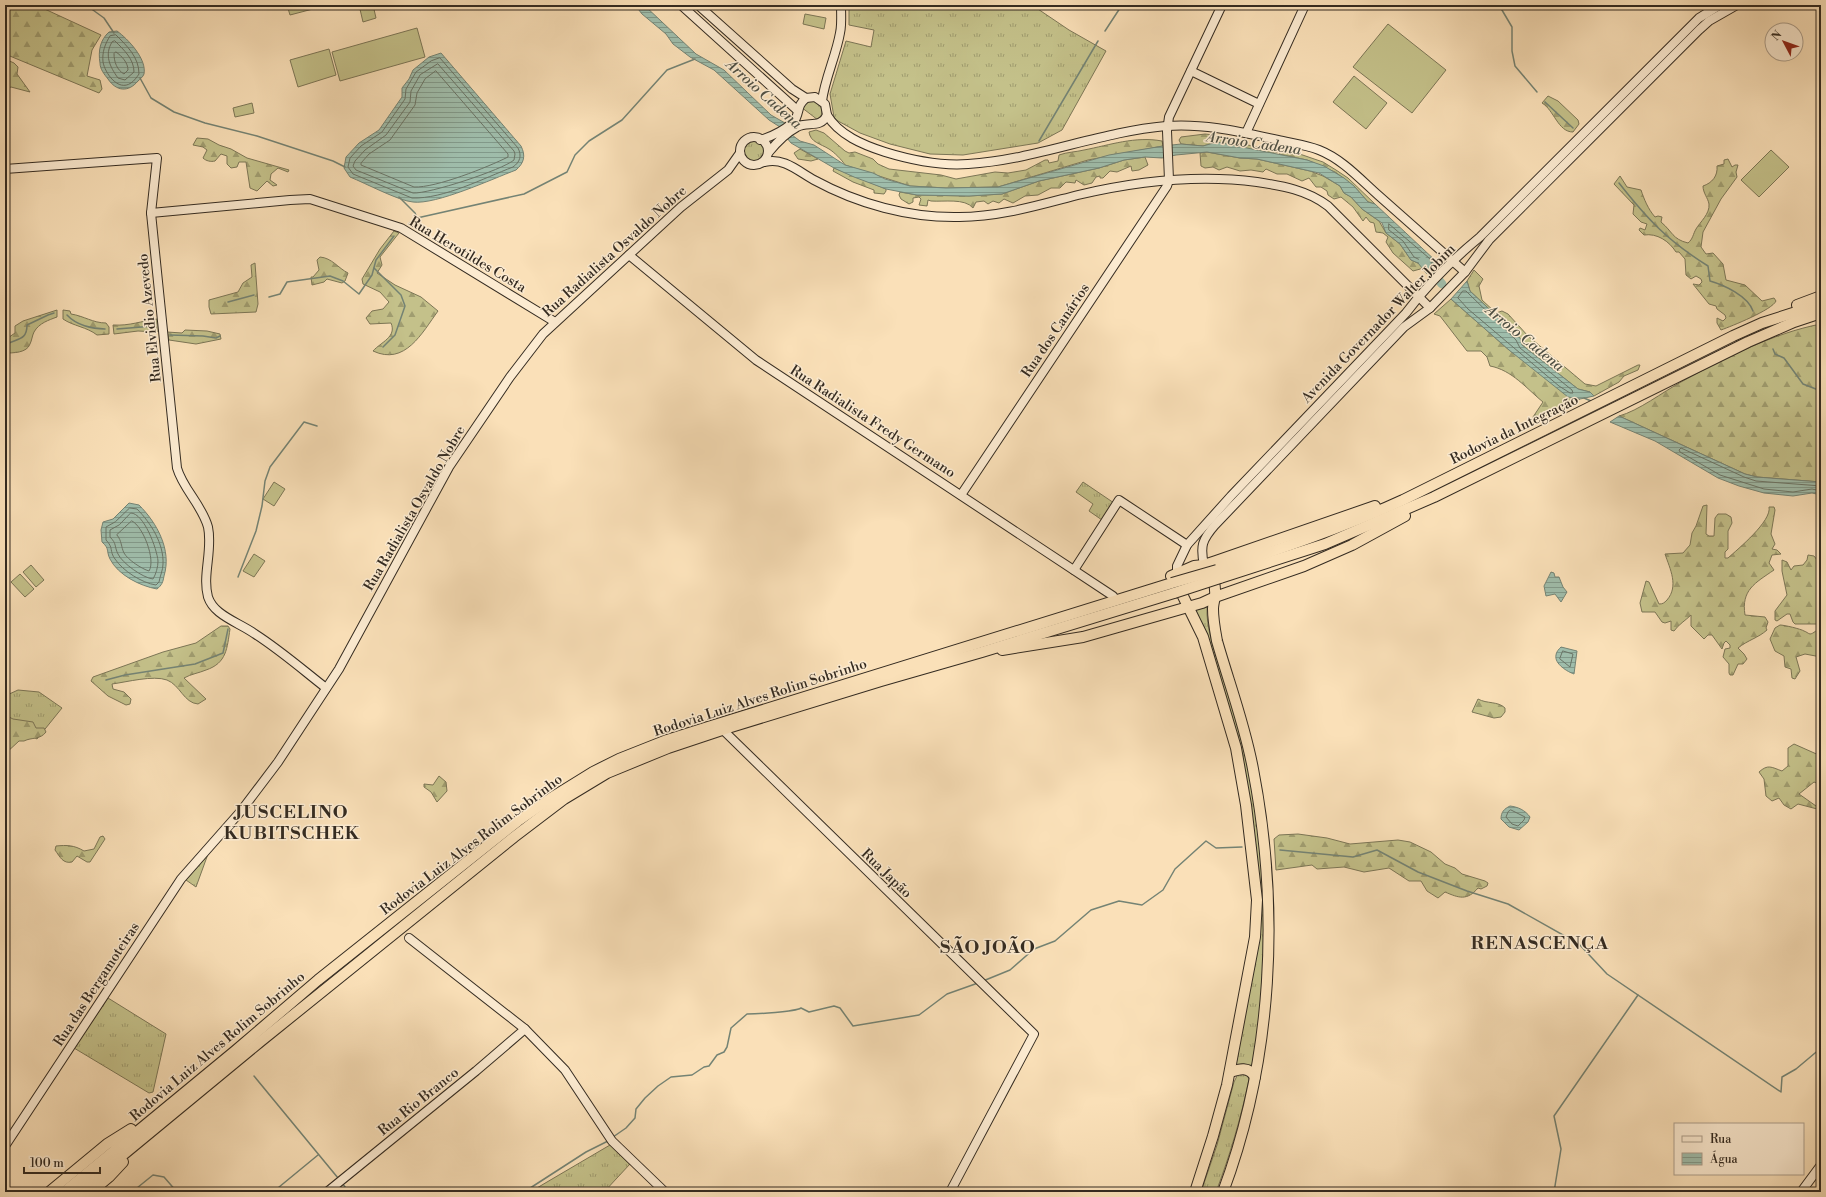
<svg xmlns="http://www.w3.org/2000/svg" width="1826" height="1197" font-family="'Libre Bodoni',serif">
<defs>
<pattern id="grass-tufts" width="24" height="20" patternUnits="userSpaceOnUse"><rect width="24" height="20" fill="#c4c18a"/><path d="M3 7l-1-3M5 7V3M7 7l1-3M15 17l-1-3M17 17v-4M19 17l1-3" fill="none" stroke="#a09d70"/></pattern>
<pattern id="forest-firs" width="22" height="20" patternUnits="userSpaceOnUse"><rect width="22" height="20" fill="#c4c18a"/><path d="M5 1l3.5 6h-7zM16 11l3.5 6h-7z" fill="#a09d70"/></pattern>
<pattern id="water-rules" width="6" height="5" patternUnits="userSpaceOnUse"><rect width="6" height="5" fill="#9fbdab"/><path d="M0 2.5h6" fill="none" stroke="#829a8b"/></pattern>
</defs>
<rect width="100%" height="100%" fill="#fae0b8"/>
<filter id="stains"><feTurbulence type="fractalNoise" baseFrequency=".005" numOctaves="4"/><feColorMatrix values="0 0 0 0 .2 0 0 0 0 .09 0 0 0 0 .02 0 0 0 .5 -.17"/></filter>
<radialGradient id="worn" r=".72"><stop offset=".6" stop-color="#630" stop-opacity="0"/><stop offset="1" stop-color="#630" stop-opacity=".3"/></radialGradient>
<!-- grass -->
<g fill="url(#grass-tufts)" stroke="#7c7656">
<path d="M849,5H1032L1069,30L1106,51L1062,130L1038,143L963,155L930,154L890,144L860,133L838,121L834,117L830,94L846,41L871,47L874,30L849,25Z"/>
<path d="M814,101C822,106 825,112 818,120L801,107L805,102Z"/>
<circle cx="754" cy="151" r="11"/>
<path d="M1083,482L1114,503L1102,520L1089,511L1093,504L1076,492Z"/>
<path d="M1207,607C1206,628 1214,649 1221,669C1229,697 1238,725 1245,753C1270,857 1269,965 1253,1069C1247,1064 1241,1062 1235,1067L1255,951L1253,829L1206,639L1195,610Z"/>
<path d="M18,690L39,692L62,708L37,739L19,729L5,749V696Z"/>
<path d="M208,854L196,887L186,880Z"/>
<path d="M108,998L166,1034L153,1092L149,1093L74,1048Z"/>
<path d="M1242,1073L1247,1075L1249,1079C1241,1118 1230,1155 1216,1192H1201L1217,1145L1234,1082L1238,1074Z"/>
<path d="M610,1145L630,1164L604,1192H530Z"/>
</g>
<!-- forest -->
<g fill="url(#forest-firs)" stroke="#7c7656">
<path d="M9,5H36L101,35L92,50L87,76L100,80L102,89L99,93L5,54V16Z"/>
<path d="M5,59L14,63L18,67L17,74L30,92L11,87L5,89Z"/>
<path d="M1548,96L1558,101L1578,120L1579,124L1573,132C1558,132 1554,110 1542,103Z"/>
<path d="M816,130L824,133L845,151L849,153L855,152L873,159L878,164L889,169L941,175L956,179L995,172L1008,173L1026,170L1045,160H1048L1049,163L1058,161L1059,155C1067,152 1076,152 1084,150C1110,145 1135,136 1162,141L1163,146L1088,160L998,187L946,188L910,186L845,165C842,160 834,152 829,149C821,144 810,142 809,132Z"/>
<path d="M1205,134C1220,135 1234,141 1248,145C1257,148 1269,147 1279,149V151L1275,153L1256,151L1217,142L1203,146L1181,144L1179,140L1181,137Z"/>
<path d="M197,138L208,139L219,145L231,149L247,158L289,170L288,172L278,168L271,174L270,180L277,185L273,186L267,181L257,191L250,188L246,162H239L237,167L231,168L227,164V156L221,154L215,161C211,162 206,161 203,158L207,150L203,147L193,145Z"/>
<path d="M800,149L818,159L811,161L798,159L794,153Z"/>
<path d="M1284,150H1288L1323,162L1336,170L1348,178L1375,204L1368,202L1354,186L1335,172L1307,160L1279,154Z"/>
<path d="M1207,152L1240,158L1257,159L1310,171L1323,176L1340,186L1344,193L1351,197L1362,209L1379,221L1386,233L1400,244L1411,260L1418,263L1424,268L1413,271L1393,253L1386,242L1388,237L1383,233L1376,232L1374,223L1370,222L1366,217L1363,221L1353,207L1341,197L1334,199L1328,195L1327,191L1321,187H1316L1309,178L1302,181L1287,174H1277L1266,169L1263,172L1251,170L1240,171L1227,167L1219,170L1213,167L1205,168L1201,166L1200,153Z"/>
<path d="M1145,157L1148,165L1139,170L1132,171L1131,166L1117,172L1110,171L1103,178H1100V176L1096,177L1092,183L1084,185L1076,180L1075,183L1066,182L1060,188H1051L1038,195L1025,196L1013,203L1004,199L999,203L993,201L988,204L984,201L976,202L973,208C965,198 944,202 931,201L928,200L927,206L919,205L921,199L919,197L913,198V202L909,204L901,199L899,195L900,192L917,195L969,196L1002,194L1039,181L1099,168L1124,160Z"/>
<path d="M1728,159L1732,167L1735,165H1738L1736,172L1737,177L1721,199L1703,232L1701,247L1706,254L1713,253L1723,264L1726,280L1745,285L1762,301L1774,298L1776,301C1772,310 1732,326 1721,330L1717,323V318L1723,321L1726,318L1725,315L1717,309L1716,306L1709,304L1693,284L1699,285L1702,282L1701,279L1696,276L1691,279L1686,275L1685,259L1679,252H1676C1669,241 1657,233 1644,235L1639,230L1640,228L1645,230L1647,224L1641,222L1633,214L1634,205L1614,184L1620,176L1627,187L1641,190C1644,199 1648,209 1655,217L1658,216L1662,217L1661,222C1673,232 1672,239 1688,243C1693,239 1693,234 1696,229C1700,222 1710,214 1709,204C1708,198 1703,193 1703,186C1712,183 1718,176 1717,166L1724,164V160Z"/>
<path d="M834,168L886,189V191L884,194L874,193V190L853,182L833,171Z"/>
<path d="M394,231L399,233L380,257L382,265L377,273L395,285L421,297L438,311C422,333 405,366 373,351C381,342 397,337 391,323L370,324L366,318L372,311L383,309L389,302L380,292L363,284L362,279L380,249Z"/>
<path d="M320,257C332,258 338,268 348,273L345,281L342,283L327,279L324,282L312,285L311,277H313L319,270L317,260Z"/>
<path d="M255,263L258,304L256,312L211,314L209,307V300L238,292L243,283L252,277L251,265Z"/>
<path d="M1474,270L1483,279L1479,286L1482,300L1496,313L1502,311L1508,314L1528,336L1585,384L1596,386L1638,365H1640L1638,370L1624,376L1619,382L1594,396L1590,392L1578,389L1522,345L1520,338L1470,291L1467,281Z"/>
<path d="M1451,299L1509,350L1577,399H1580L1571,402L1561,409L1534,421L1533,417L1543,402C1527,389 1512,370 1490,366L1487,357L1481,351H1467L1440,316L1434,314Z"/>
<path d="M57,310V317C49,320 39,323 34,332C32,336 32,340 30,344C27,353 13,353 5,353V340L15,333V326L23,321Z"/>
<path d="M63,310L70,311L71,314C84,316 93,323 106,323L109,327V334L97,335C87,327 73,326 63,319Z"/>
<path d="M157,319V332L138,331L114,334L113,325C130,326 141,321 157,319Z"/>
<path d="M1821,324V482L1757,477L1745,474L1619,416C1638,411 1663,392 1681,382C1723,359 1773,333 1821,324Z"/>
<path d="M185,330L207,331L220,334L221,339L196,344L169,340L167,332L182,333Z"/>
<path d="M1707,505L1706,534L1709,536H1714L1715,518L1718,514H1726L1731,517L1732,523L1728,531V549L1725,552V558H1728C1738,549 1772,521 1769,507H1774L1775,510L1771,534L1775,544L1772,549L1777,550L1781,554L1772,555L1769,563L1774,570C1755,583 1741,590 1745,615L1765,617L1768,622L1766,628L1767,630C1758,638 1748,640 1738,648L1744,654L1747,659L1743,664H1738L1733,675H1730L1729,673V664L1723,657L1725,649L1730,648V645L1726,641L1724,643L1722,649L1712,635H1708L1704,639L1691,626V615C1686,620 1678,625 1674,631L1671,630V621L1665,623L1662,622L1655,612H1642L1640,603L1646,581L1649,582L1659,604C1663,604 1664,603 1667,600C1679,586 1670,569 1665,554L1683,553L1690,545L1692,533L1696,526L1703,506Z"/>
<path d="M1808,555L1814,556L1821,565V624H1795L1793,622L1790,614H1787L1777,621L1775,620V611L1787,595L1782,571V560L1787,562L1791,570L1794,566L1803,565L1807,560Z"/>
<path d="M1780,625C1784,625 1801,629 1804,631C1807,632 1807,633 1810,634C1813,634 1818,629 1821,627V657L1805,654L1796,657L1800,671L1795,679L1792,678L1791,669L1785,667L1784,656L1775,651L1770,639L1775,628Z"/>
<path d="M221,626H228L230,629C227,648 227,663 206,670C199,673 191,674 184,678L206,699L198,704C184,703 180,685 167,680C153,675 127,682 112,684L113,689L124,692L131,699L130,704L126,705L108,696L91,681L93,677L163,652L196,643Z"/>
<path d="M1478,699C1487,704 1498,701 1505,708V712L1501,717L1494,718L1472,712Z"/>
<path d="M5,715L13,719L33,722L36,728H44L46,732C40,740 32,737 24,741H19L5,754Z"/>
<path d="M1794,744L1821,756L1819,777L1816,778L1821,780V785L1814,782L1799,794L1816,806H1821V810L1798,804L1791,809L1784,805L1779,798L1772,801L1766,796L1764,779L1759,772C1768,764 1771,767 1782,771L1788,766V748Z"/>
<path d="M439,776L446,782L447,791L437,802L431,792L424,787V784L433,785Z"/>
<path d="M1298,834L1327,838L1350,844L1398,840L1410,842L1431,852L1445,864L1455,868L1462,874L1485,881L1488,883L1487,886L1481,889L1478,888C1467,901 1459,898 1445,892L1438,898L1427,891L1421,881H1409L1389,868L1364,872L1344,867L1317,869L1312,865L1276,870L1274,839L1279,835Z"/>
<path d="M103,836L105,839L90,862H87L77,856L72,862C63,864 60,857 55,850L56,846C67,845 74,845 84,851L94,849L100,837Z"/>
</g>
<!-- pitch -->
<g fill="#c4c18a" stroke="#7c7656">
<path d="M287,5H328L290,15Z"/>
<path d="M359,5H373L376,18L363,22Z"/>
<path d="M805,14L826,18L824,29L803,24Z"/>
<path d="M1388,24L1446,70L1412,113L1353,67Z"/>
<path d="M417,28L425,57L340,81L332,52Z"/>
<path d="M329,49L336,75L298,87L290,60Z"/>
<path d="M1354,76L1387,103L1366,129L1333,102Z"/>
<path d="M252,103L254,113L235,117L233,108Z"/>
<path d="M1771,150L1789,167L1759,197L1741,180Z"/>
<path d="M274,482L285,489L274,506L263,499Z"/>
<path d="M254,554L265,561L254,577L243,571Z"/>
<path d="M31,565L44,580L36,587L23,572Z"/>
<path d="M20,574L34,589L25,597L11,582Z"/>
</g>
<!-- water -->
<g fill="url(#water-rules)" stroke="#748374">
<path d="M635,5H644L696,54L724,70L771,115L785,123L780,127L769,120L714,70L690,57L673,44L666,34L642,14Z"/>
<path d="M117,31C128,39 147,59 144,74C143,77 140,79 138,81C128,93 116,91 108,79C104,74 100,69 100,63C98,51 100,40 109,32Z"/>
<path d="M441,53L521,146C526,156 524,163 516,170C492,179 436,205 413,202C399,201 365,183 350,177L344,168L346,157L359,143L379,130L402,97V88L409,79L413,70L429,57Z"/>
<path d="M792,135L800,141L814,145L845,165L873,173L885,179L910,186L946,188L998,187L1109,155L1163,146L1181,144L1203,146L1217,142L1307,160L1324,166L1344,178L1354,186L1368,202L1375,204L1438,263L1427,274L1418,263L1411,260L1400,244L1386,233L1382,223L1362,209L1351,197L1344,193L1340,186L1319,173L1257,159L1240,158L1207,152L1176,155L1162,158L1145,157L1124,160L1099,168L1039,181L1002,194L969,196L917,195L886,189L854,177L834,168L791,143L787,138Z"/>
<path d="M1467,281L1470,291L1520,338L1522,345L1578,389L1590,392L1594,396L1580,399L1568,397L1509,350L1451,299Z"/>
<path d="M1619,416L1745,474L1757,477L1821,482V495L1812,493L1793,496L1764,493L1739,486L1718,478L1655,441L1610,422Z"/>
<path d="M129,503L139,505C157,523 172,550 164,576C163,582 162,585 157,589C140,586 118,575 110,559C106,551 110,549 102,542L101,530L103,522L113,519Z"/>
<path d="M1551,572L1554,573L1555,577H1559L1563,587L1567,592L1561,602L1555,594L1546,596L1544,586Z"/>
<path d="M1561,647L1577,651L1574,674C1568,672 1554,664 1556,655C1556,652 1559,649 1561,647Z"/>
<path d="M1510,806C1518,807 1525,810 1530,817L1528,822L1519,830L1509,827L1501,819C1501,812 1504,809 1510,806Z"/>
</g>
<g fill="none" stroke-linecap="round" stroke-linejoin="round">
<!-- shore -->
<g stroke="#6a7466" stroke-width="1">
<path d="M116,35C127,46 139,57 139,74C137,77 134,81 131,83C118,92 105,73 103,62C102,52 105,44 110,36Z"/>
<path d="M115,41C124,50 134,59 134,72L125,80L118,78C110,67 104,55 112,42Z"/>
<path d="M116,52C122,56 128,63 128,70L124,74C117,70 114,62 114,54Z"/>
<path d="M440,58L518,148C522,156 520,162 513,167C484,178 444,199 412,198L353,174L348,167L350,158L361,146L382,132L405,99L406,89L416,72L431,61Z"/>
<path d="M438,64L514,151L515,154L514,160C502,170 429,194 413,193L356,170L353,166L355,161L365,150L386,135L410,102L411,91L420,75Z"/>
<path d="M436,71L508,154V157C488,167 436,188 414,187L361,165V163L369,154L390,140L415,105L417,93L425,79Z"/>
<path d="M1389,224L1429,258L1432,262L1431,264L1428,266L1420,260L1414,257L1403,241L1389,230Z"/>
<path d="M1463,291H1466L1516,340L1520,348L1572,390L1573,393H1570L1559,386L1468,309L1458,298Z"/>
<path d="M1821,486L1756,481L1744,477L1681,448L1679,450L1680,452L1720,475L1764,489L1793,492L1812,489L1821,491"/>
<path d="M130,508L137,509C151,523 164,544 163,564C163,570 160,576 159,582L156,585C142,583 123,571 115,559C109,551 114,548 106,540V527L115,522Z"/>
<path d="M131,513C144,513 157,549 158,561C158,567 156,574 153,579C143,578 122,563 118,554C114,546 117,544 110,537V530L119,525Z"/>
<path d="M132,521C143,526 156,560 149,571C142,569 128,560 124,553C121,547 122,541 117,535Z"/>
<path d="M1563,651L1573,654L1570,667L1560,659Z"/>
<path d="M1511,810L1525,817L1524,820L1518,826L1512,824L1506,817L1508,812Z"/>
</g>
<!-- stream -->
<g stroke="#748374" stroke-width="1.5">
<path d="M86,5L104,18L114,33"/>
<path d="M1499,5L1512,27V51L1515,66L1537,92"/>
<path d="M1105,31L1122,5"/>
<path d="M140,78L151,98L174,112L205,123L257,136L333,161L345,167"/>
<path d="M1545,102L1573,128"/>
<path d="M1039,141L1098,41"/>
<path d="M1619,183C1648,220 1668,241 1708,266L1710,281C1724,285 1748,296 1753,311"/>
<path d="M399,197L415,213L417,218"/>
<path d="M408,224L417,218L524,194L567,172L575,155L589,141L622,120L667,70L695,59"/>
<path d="M374,268L401,295L405,306L395,335L383,347"/>
<path d="M1442,284L1446,287"/>
<path d="M269,297L280,294L287,282L330,276L343,281L359,294L372,275L376,260L394,236"/>
<path d="M228,302L254,295"/>
<path d="M67,315C76,325 92,329 105,329"/>
<path d="M117,329L154,326"/>
<path d="M170,335L203,336L216,338L220,336"/>
<path d="M5,345C17,338 27,341 27,325L48,315L54,313"/>
<path d="M1773,349L1775,354L1784,358L1803,384L1821,391"/>
<path d="M1584,398L1591,401"/>
<path d="M238,577L256,531L262,506L265,481L270,467L304,422L317,426"/>
<path d="M106,680L125,675L195,664L223,653L228,629"/>
<path d="M1280,850L1353,857L1377,850L1418,872L1467,891L1508,904L1579,944L1607,974L1781,1092L1782,1077L1796,1069L1821,1048"/>
<path d="M983,981L1010,970L1034,949L1055,941L1091,910L1119,901L1142,905L1163,890L1175,869L1206,841L1216,848L1242,847"/>
<path d="M254,1076L338,1178"/>
<path d="M613,1137L626,1128L635,1118L636,1109L645,1098L658,1086L671,1077L692,1075L704,1067L709,1066L717,1055L724,1052L727,1047L731,1028L747,1014C757,1014 794,1012 801,1008L809,1012L834,1006L840,1008L853,1026L919,1015L947,994L978,983"/>
<path d="M342,1183L349,1192"/>
<path d="M132,1192L153,1175L164,1177L177,1192"/>
<path d="M273,1192L318,1155"/>
<path d="M524,1192L586,1152L608,1141"/>
<path d="M1554,1192L1561,1149L1554,1116L1638,995"/>
</g>
<!-- river -->
<path stroke="#9fbdab" stroke-width="9" d="M1423,261L1442,284"/>
<!-- secondary casing -->
<g stroke="#342b21" stroke-width="10">
<g id="secondary">
<path d="M681,5L797,110"/>
<path d="M698,5L792,89L806,98"/>
<path d="M1191,71L1259,104"/>
<path d="M822,101C825,78 836,56 840,33C842,24 841,14 841,5"/>
<path d="M827,115C839,135 863,145 885,152C911,160 941,166 968,164C1035,160 1099,132 1166,126C1204,123 1241,132 1278,140C1291,143 1306,145 1319,150C1342,159 1360,179 1378,195C1407,221 1436,246 1465,272"/>
<path d="M1246,133L1305,5"/>
<circle cx="754" cy="151" r="14"/>
<path d="M760,140C771,137 790,128 796,118C800,109 797,106 806,98L815,97L825,104L827,115C821,129 807,121 797,127C786,133 777,142 769,152"/>
<path d="M765,162C784,157 799,172 814,180C858,204 909,218 959,217C1000,217 1039,205 1078,195C1137,181 1196,174 1257,182C1283,186 1307,190 1328,206L1430,308"/>
<path d="M5,169L157,158L151,213L177,468C183,489 202,505 208,527C213,550 202,575 208,597C210,603 214,608 219,612C230,621 244,626 255,634C280,650 303,670 326,688"/>
<path d="M151,213L290,200L310,199L401,228L555,322"/>
<path d="M629,255L756,360L1113,596"/>
<path d="M961,495L1167,186L1169,180L1167,131L1169,117L1222,5"/>
<path d="M1204,565C1200,546 1202,540 1215,525L1404,327L1430,308L1465,272L1489,240L1699,30L1709,21L1737,5"/>
<path d="M1074,570L1119,500L1187,545"/>
<path d="M1177,573V566L1187,545L1231,496L1406,313C1427,285 1452,260 1480,237L1699,18L1720,5"/>
<path d="M723,730L1034,1034L950,1192"/>
<path d="M409,938L525,1029L565,1070L612,1141L665,1192"/>
<path d="M5,1146L181,879L241,811L278,762L339,669L449,467L510,377L543,334L681,207L728,170L740,153"/>
<path d="M327,1192L476,1071L525,1029"/>
<path d="M1801,1192L1821,1165"/>
</g>
</g>
<!-- highway casing -->
<g stroke="#342b21" stroke-width="12">
<g id="highway">
<path d="M1797,305L1821,296"/>
<path d="M1204,565C1213,573 1216,586 1215,597C1214,601 1213,605 1213,609C1213,620 1215,630 1217,641C1229,683 1245,725 1253,769C1280,909 1273,1058 1223,1192"/>
<path d="M1217,570C1280,549 1342,528 1403,500L1733,336L1762,323L1821,304"/>
<path d="M1177,573L1178,586L1203,637L1236,748L1246,805L1257,900L1255,937L1227,1085L1213,1136L1195,1192"/>
<path d="M1171,576L1194,566L1204,565L1216,561L1375,506"/>
<path d="M1220,578L1325,544L1434,497L1748,342L1794,322L1821,313"/>
<path d="M1002,650L1083,637L1202,603L1215,597L1304,566L1352,545L1405,516"/>
<path d="M1230,1072C1239,1069 1249,1066 1255,1077"/>
<path d="M49,1192L107,1144L131,1129"/>
<path d="M64,1192L235,1051L318,980L518,821L551,798L593,772L619,759L667,740L708,727L1172,583"/>
<path d="M78,1192L261,1041L514,837L564,799L607,773L668,748L731,727L881,681L982,652L1174,593"/>
<path d="M91,1192L109,1177L123,1162"/>
</g>
</g>
<!-- secondary -->
<use href="#secondary" stroke="#fcebd1" stroke-width="8"/>
<!-- highway -->
<use href="#highway" stroke="#fae0b8" stroke-width="10"/>
<!-- highway-bridge casing -->
<g stroke="#342b21" stroke-width="12" stroke-linecap="butt">
<g id="highway-bridge">
<path d="M1172,583L1217,570"/>
<path d="M1174,593L1220,578"/>
</g>
</g>
<!-- highway-bridge -->
<use href="#highway-bridge" stroke="#fae0b8" stroke-width="10"/>
</g>
<g text-anchor="middle" stroke-width="3" stroke-linejoin="round" paint-order="stroke">
<!-- street labels -->
<g font-size="14" fill="#342b21" stroke="#fcebd1">
<text transform="translate(614 251) rotate(-42)" y="5">Rua Radialista Osvaldo Nobre</text>
<text transform="translate(468 254) rotate(31)" y="5">Rua Herotildes Costa</text>
<text transform="translate(149 318) rotate(-96)" y="5">Rua Elvidio Azevedo</text>
<text transform="translate(1378 323) rotate(-46)" y="5">Avenida Governador Walter Jobim</text>
<text transform="translate(1055 330) rotate(-56)" y="5">Rua dos Canários</text>
<text transform="translate(873 421) rotate(33)" y="5">Rua Radialista Fredy Germano</text>
<text transform="translate(1514 429) rotate(-26)" y="5">Rodovia da Integração</text>
<text transform="translate(414 508) rotate(-60)" y="5">Rua Radialista Osvaldo Nobre</text>
<text transform="translate(760 697) rotate(-18)" y="5">Rodovia Luiz Alves Rolim Sobrinho</text>
<text transform="translate(471 844) rotate(-37)" y="5">Rodovia Luiz Alves Rolim Sobrinho</text>
<text transform="translate(887 873) rotate(44)" y="5">Rua Japão</text>
<text transform="translate(96 984) rotate(-57)" y="5">Rua das Bergamoteiras</text>
<text transform="translate(217 1046) rotate(-40)" y="5">Rodovia Luiz Alves Rolim Sobrinho</text>
<text transform="translate(418 1101) rotate(-39)" y="5">Rua Rio Branco</text>
</g>
<!-- water labels -->
<g font-size="15" font-style="italic" fill="#4f5044" stroke="#fcebd1">
<text transform="translate(764 94) rotate(42)" y="5">Arroio Cadena</text>
<text transform="translate(1254 143) rotate(8)" y="5">Arroio Cadena</text>
<text transform="translate(1525 338) rotate(39)" y="5">Arroio Cadena</text>
</g>
<!-- district labels -->
<g font-size="18" font-weight="bold" letter-spacing="1" fill="#342b21" stroke="#fcebd1">
<text x="292" y="818">JUSCELINO<tspan x="292" dy="21">KUBITSCHEK</tspan></text>
<text x="1540" y="949">RENASCENÇA</text>
<text x="988" y="953">SÃO JOÃO</text>
</g>
</g>
<!-- margin -->
<rect width="1826" height="1197" fill="none" stroke="#fae0b8" stroke-width="20"/>
<rect x="6" y="6" width="1814" height="1185" fill="none" stroke="#342b21" stroke-width="2"/>
<rect x="10" y="10" width="1806" height="1177" fill="none" stroke="#342b21"/>
<!-- legend -->
<rect x="1674" y="1123" width="130" height="52" fill="#fcebd1" stroke="#ac9e8b"/>
<rect x="1682" y="1136" width="20" height="6" fill="#fcebd1" stroke="#ac9e8b"/>
<text x="1710" y="1143" font-size="12" fill="#342b21">Rua</text>
<rect x="1682" y="1153" width="20" height="12" fill="url(#water-rules)" stroke="#ac9e8b"/>
<text x="1710" y="1163" font-size="12" fill="#342b21">Água</text>
<!-- north arrow -->
<g transform="translate(1784 42) rotate(311)"><circle r="19" fill="#fcebd1" stroke="#ac9e8b"/>
<path d="M0-3L7 15L0 10L-7 15Z" fill="#8f2418"/>
<text y="-6" font-size="11" font-weight="bold" text-anchor="middle" fill="#342b21">N</text>
</g>
<!-- scale -->
<path d="M24 1167v6h76v-6" fill="none" stroke="#342b21" stroke-width="2"/>
<text x="30" y="1167" font-size="12" fill="#342b21" stroke="#fcebd1" stroke-width="3" paint-order="stroke">100 m</text>
<rect width="100%" height="100%" filter="url(#stains)"/>
<rect width="100%" height="100%" fill="url(#worn)"/>
</svg>
